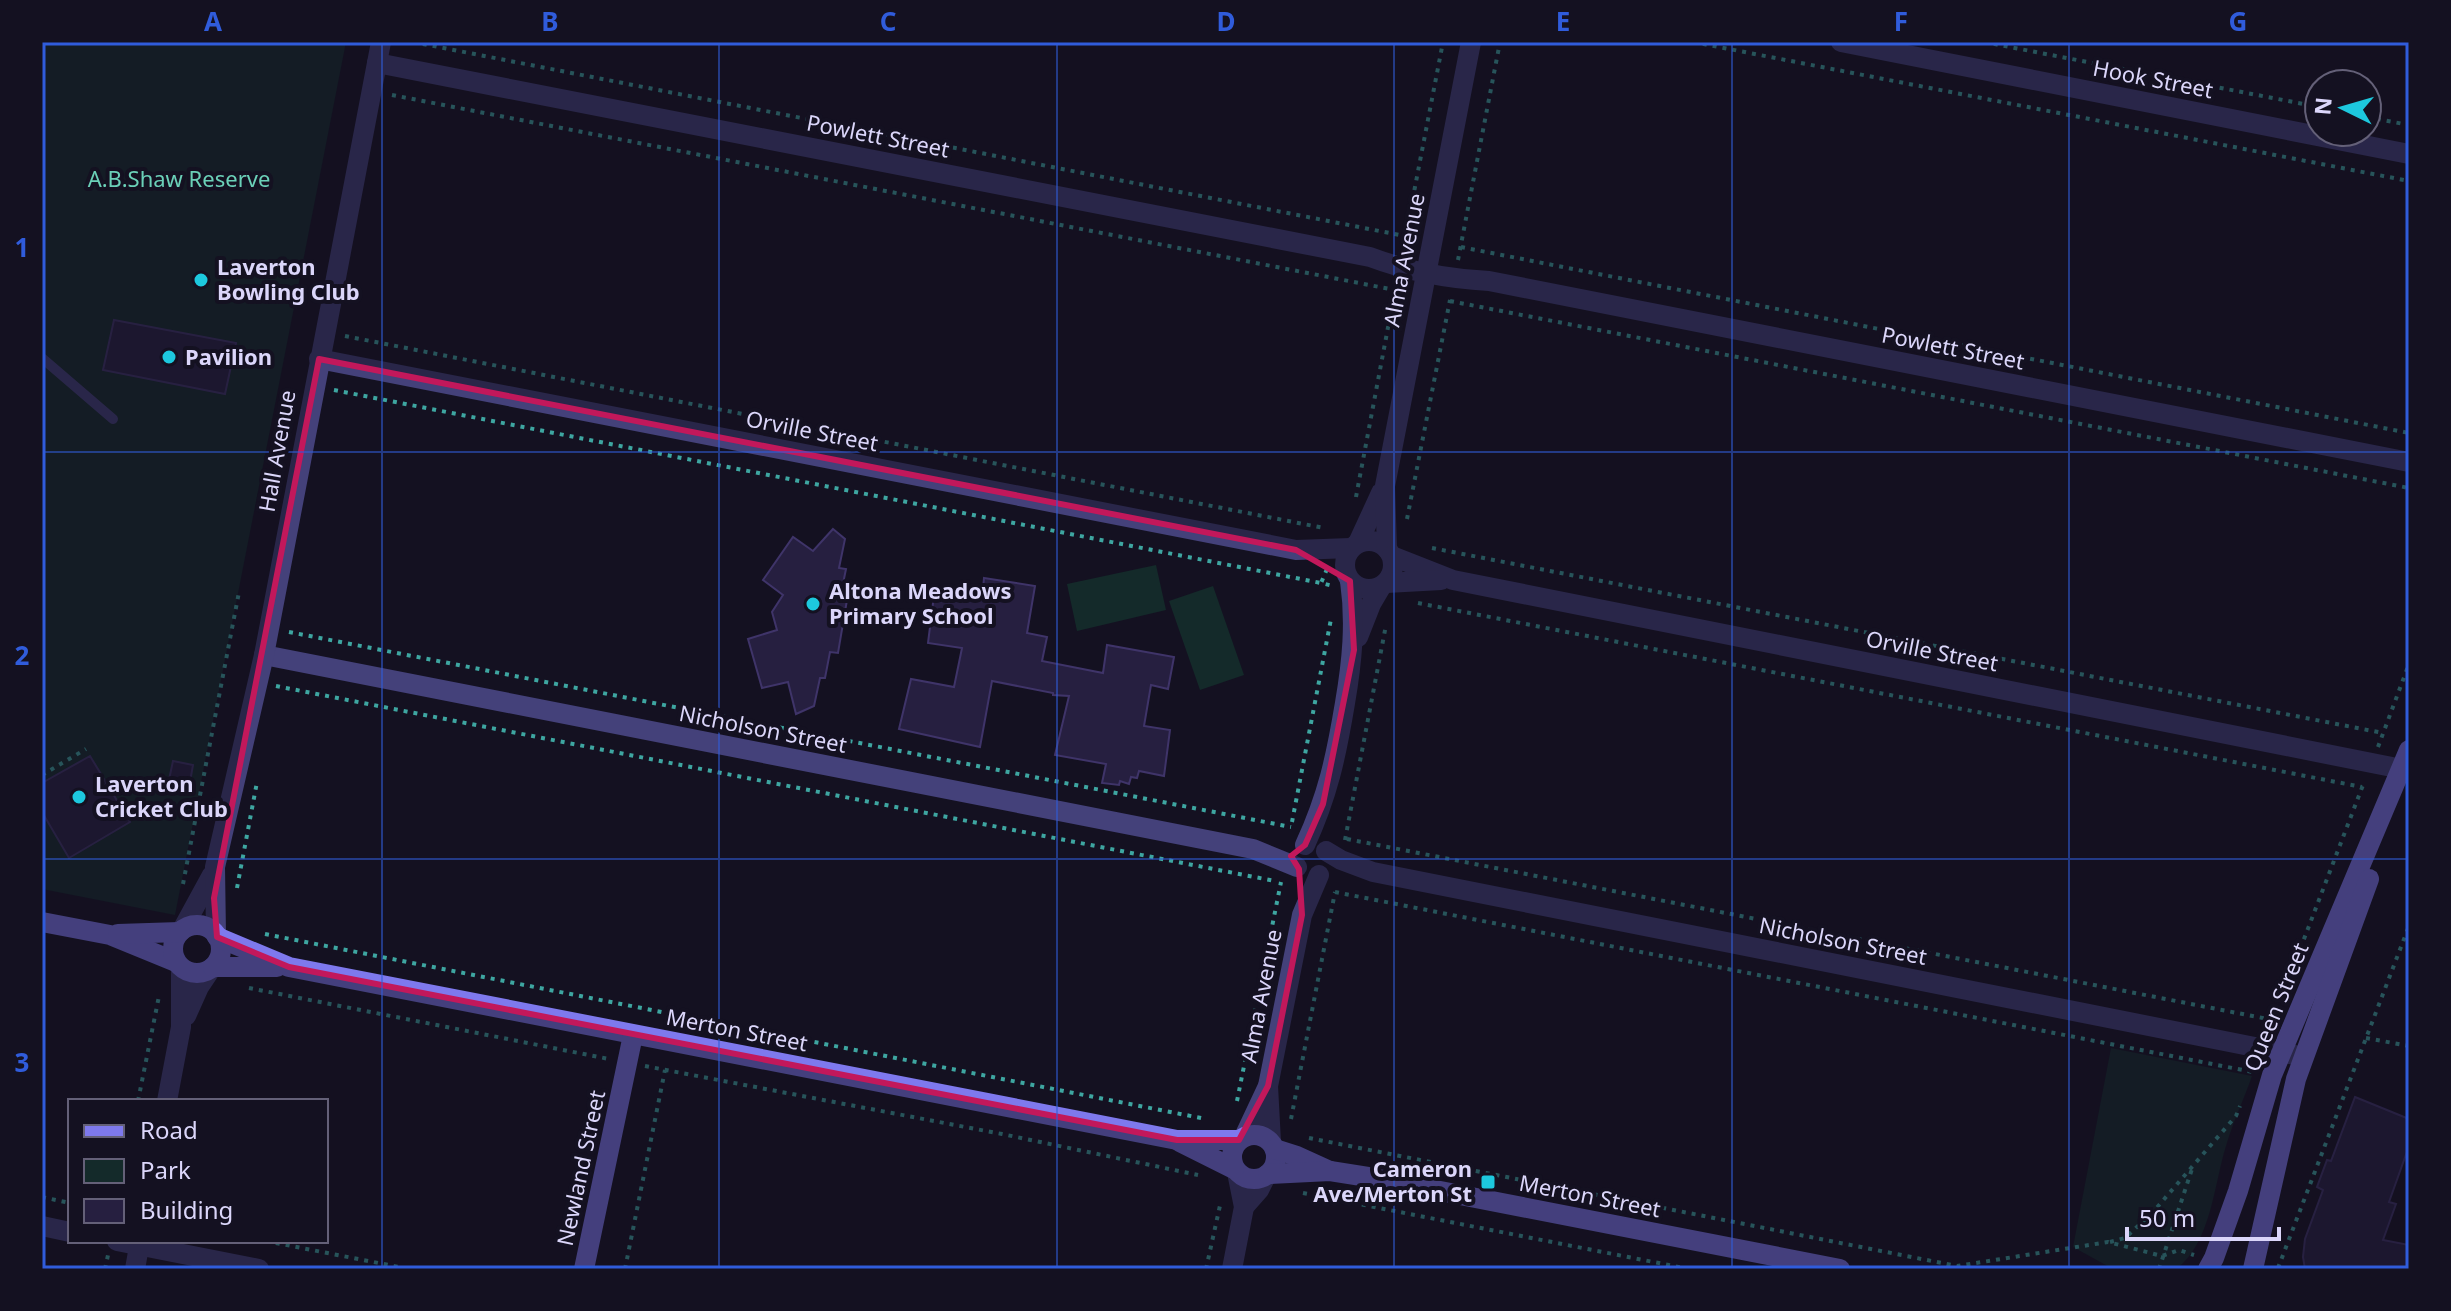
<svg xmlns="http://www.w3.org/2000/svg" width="2451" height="1311" font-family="'Noto Sans',sans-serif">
<rect width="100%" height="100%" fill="#141121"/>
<!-- green -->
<g fill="#142a2a">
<path d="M42,42H346L175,915L42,889Z"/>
<path d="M1156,565L1166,610L1077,631L1067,584Z"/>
<path d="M1213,586L1244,675L1200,690L1169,601Z"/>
<path d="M2111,1048L2252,1076C2244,1099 2233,1122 2226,1146C2214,1184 2211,1244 2176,1269H2113L2073,1247Z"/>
</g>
<!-- building -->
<g fill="#261f40" stroke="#3f3469" stroke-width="2">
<path d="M114,320L236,343L225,394L103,370Z"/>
<path d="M833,529L845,539L839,568L846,569L840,598L847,600L838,653L830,652L825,678H820L814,706L796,714L788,682L762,688L748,639L777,630L772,612L783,595L763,580L793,537L813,551Z"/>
<path d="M984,578L1035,586L1027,633L1047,637L1042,661L1103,673L1107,645L1174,657L1168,689L1151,685L1144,726L1170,730L1164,776L1139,771L1137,778L1131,777L1129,784L1120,781L1119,785L1102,783L1106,764L1055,755L1069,696L1053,695V693L992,681L980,747L899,729L911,679L954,687L962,648L928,643L934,595L982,600Z"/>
<path d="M90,756L130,822L69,858L42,812V783Z"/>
<path d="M173,761L193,765L188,793L167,789Z"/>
<path d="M2355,1097L2409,1119V1146L2389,1202L2396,1204L2383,1240L2409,1245V1269H2305L2303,1257L2305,1239L2323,1190L2317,1187L2327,1160L2331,1161Z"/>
</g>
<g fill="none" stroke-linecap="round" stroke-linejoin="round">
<!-- path -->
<g stroke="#3ea6a1" stroke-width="4" stroke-dasharray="4 6" stroke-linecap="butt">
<path d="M413,42L1405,236"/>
<path d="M1693,42L2409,181"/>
<path d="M1984,42L2319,107"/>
<path d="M392,95L1395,290"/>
<path d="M2367,117L2409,125"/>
<path d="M1461,247L2409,433"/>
<path d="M1403,249L1443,42"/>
<path d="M1458,260L1500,42"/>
<path d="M1450,301L2409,488"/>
<path d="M345,336L1324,528"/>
<path d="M334,390L1321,583"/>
<path d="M1356,497L1396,285"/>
<path d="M1407,519L1450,300"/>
<path d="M1432,548L2383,733"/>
<path d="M1327,569L1321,583L1333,586"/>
<path d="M1418,603L2362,787"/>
<path d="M289,632L1291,827"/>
<path d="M276,686L1275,881"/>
<path d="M2378,747L2409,664"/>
<path d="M42,775L86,749"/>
<path d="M1292,822L1331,619"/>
<path d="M1347,839L2273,1020"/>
<path d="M1345,840L1386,625"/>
<path d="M183,884L239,592"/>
<path d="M237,888L257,782"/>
<path d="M1335,892L2253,1072"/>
<path d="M265,934L1206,1119"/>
<path d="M2286,986L2363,785"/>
<path d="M249,988L609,1059"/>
<path d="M2366,1038L2409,1046"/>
<path d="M645,1066L1002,1134L1198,1175"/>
<path d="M138,1101L159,996"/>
<path d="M1237,1101L1281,882"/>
<path d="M1291,1119L1335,892"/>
<path d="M1309,1138L1957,1266L2108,1242L2162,1256L2179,1250L2194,1255"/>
<path d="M1303,1193L1689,1269"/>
<path d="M42,1197L70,1203"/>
<path d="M266,1241L409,1269"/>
<path d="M2110,1242L2125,1238L2153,1212L2236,1116L2240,1106"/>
<path d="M2278,1268L2409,926"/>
<path d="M105,1269L108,1255"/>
<path d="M625,1269L665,1070"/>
<path d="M1206,1269L1221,1201"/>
<path d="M2159,1269L2192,1169"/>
</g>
<!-- lane -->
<path stroke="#44417a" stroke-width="10" d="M42,358L113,419"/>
<!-- street -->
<g stroke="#44417a" stroke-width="20">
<path d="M1841,42L2409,154"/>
<path d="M377,63L1370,257C1410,272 1447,279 1489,281L2409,462"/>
<path d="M319,359L1296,550L1351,548"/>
<circle cx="1369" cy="565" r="24"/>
<path d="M1358,543L1381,493"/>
<path d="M1387,549L1385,486L1471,42"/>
<path d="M1392,556L1453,580L2402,769"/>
<path d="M1386,583L1441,580"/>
<path d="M1358,637L1371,604L1381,587"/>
<path d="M264,655L1253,849L1297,867"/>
<path d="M1305,845C1328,795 1336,757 1345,703C1352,662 1356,623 1350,581"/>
<path d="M1326,851L1341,860L1373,872L2295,1055"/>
<path d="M182,930L212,875"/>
<path d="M216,935L215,867L264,655L381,42"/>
<path d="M186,1016L199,987L211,969"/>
<path d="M1268,1086L1271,1142"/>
<path d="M167,1101L181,1027V968"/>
<path d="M1244,1137L1268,1086L1302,915L1319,875"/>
<path d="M1244,1207L1259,1190L1266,1176"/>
<path d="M42,1226L70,1232"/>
<path d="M117,1241L259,1269"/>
<path d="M135,1269L140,1241"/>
<path d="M1232,1269L1244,1207L1237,1172"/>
</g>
<!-- secondary -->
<g stroke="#7e79ed" stroke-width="20">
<path d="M42,922L110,935L176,962"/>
<circle cx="197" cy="949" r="24"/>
<path d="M118,934L180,932"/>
<path d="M217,937L289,967L1177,1140H1239"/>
<path d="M213,967H277"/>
<circle cx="1254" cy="1157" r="22"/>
<path d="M1180,1142L1234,1169"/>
<path d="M1275,1149L1297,1156L1330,1171"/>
<path d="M1268,1174L1330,1171L1368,1177L1840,1269"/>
<path d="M584,1269L633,1035"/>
<path d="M2208,1269L2214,1258L2238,1191L2272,1075L2409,750"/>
<path d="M2253,1269L2296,1079L2369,879"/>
</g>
</g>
<!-- marked area -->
<path d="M0 0H2451V1311H0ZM319,359L1296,550L1350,581L1354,650L1323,804L1305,845L1291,856L1299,869L1302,915L1268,1086L1239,1140H1177L289,967L217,937L214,898Z" fill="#141121" fill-opacity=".55" fill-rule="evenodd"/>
<path fill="none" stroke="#c2185b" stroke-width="6" stroke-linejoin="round" d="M319,359L1296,550L1350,581L1354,650L1323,804L1305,845L1291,856L1299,869L1302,915L1268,1086L1239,1140H1177L289,967L217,937L214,898Z"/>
<!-- grid -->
<path fill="none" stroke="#305cdb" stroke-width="2" stroke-opacity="0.55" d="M382,42V1269M719,42V1269M1057,42V1269M1394,42V1269M1732,42V1269M2069,42V1269M42,452H2409M42,859H2409"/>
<!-- markers -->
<g fill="#1dc8de" stroke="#141121" stroke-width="3">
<circle cx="201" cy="280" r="8"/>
<circle cx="169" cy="357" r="8"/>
<circle cx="813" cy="604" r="8"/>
<circle cx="79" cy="797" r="8"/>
<rect x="1480" y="1174" width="16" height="16" rx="4"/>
</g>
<g text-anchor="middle" stroke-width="8" stroke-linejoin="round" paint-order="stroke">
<!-- street labels -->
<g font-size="22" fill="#dbd6fa" stroke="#141121">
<text transform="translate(2153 79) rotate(11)" y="8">Hook Street</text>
<text transform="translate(878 136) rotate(11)" y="8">Powlett Street</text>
<text transform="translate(1404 260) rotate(-79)" y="8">Alma Avenue</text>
<text transform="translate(1953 348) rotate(11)" y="8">Powlett Street</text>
<text transform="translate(812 431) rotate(11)" y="8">Orville Street</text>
<text transform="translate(277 451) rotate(-80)" y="8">Hall Avenue</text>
<text transform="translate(1932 651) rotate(11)" y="8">Orville Street</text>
<text transform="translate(763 729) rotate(11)" y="8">Nicholson Street</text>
<text transform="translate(1843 941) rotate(11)" y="8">Nicholson Street</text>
<text transform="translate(1261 996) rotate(-79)" y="8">Alma Avenue</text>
<text transform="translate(2276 1007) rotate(-68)" y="8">Queen Street</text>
<text transform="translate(737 1030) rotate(11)" y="8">Merton Street</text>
<text transform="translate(581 1168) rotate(-78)" y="8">Newland Street</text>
<text transform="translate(1590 1196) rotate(11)" y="8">Merton Street</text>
</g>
<!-- park labels -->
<g font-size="22" fill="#6bd0b8" stroke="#141121">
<text x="179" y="187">A.B.Shaw Reserve</text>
</g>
<!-- poi labels -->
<g font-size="22" font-weight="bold" fill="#dbd6fa" stroke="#141121" text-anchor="start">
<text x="217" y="275">Laverton<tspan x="217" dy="25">Bowling Club</tspan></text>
<text x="185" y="365">Pavilion</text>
<text x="829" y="599">Altona Meadows<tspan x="829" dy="25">Primary School</tspan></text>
<text x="95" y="792">Laverton<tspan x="95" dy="25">Cricket Club</tspan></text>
<text x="1472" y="1177" text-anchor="end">Cameron<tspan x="1472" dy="25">Ave/Merton St</tspan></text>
</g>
</g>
<!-- border -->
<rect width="2451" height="1311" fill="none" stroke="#141121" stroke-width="88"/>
<!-- legend -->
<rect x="68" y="1099" width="260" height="144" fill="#141121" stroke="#646078" stroke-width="2"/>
<rect x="84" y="1125" width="40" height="12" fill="#7e79ed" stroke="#646078" stroke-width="2"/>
<text x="140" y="1139" font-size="24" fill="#dbd6fa">Road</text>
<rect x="84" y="1159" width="40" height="24" fill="#142a2a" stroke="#646078" stroke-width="2"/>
<text x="140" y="1179" font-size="24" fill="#dbd6fa">Park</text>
<rect x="84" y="1199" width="40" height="24" fill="#261f40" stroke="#646078" stroke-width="2"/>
<text x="140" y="1219" font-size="24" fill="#dbd6fa">Building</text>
<!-- north arrow -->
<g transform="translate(2343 108) rotate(275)"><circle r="38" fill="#141121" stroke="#646078" stroke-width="2"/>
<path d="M0-6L14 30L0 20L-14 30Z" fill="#1dc8de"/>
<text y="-12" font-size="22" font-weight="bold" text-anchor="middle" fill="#dbd6fa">N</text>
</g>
<!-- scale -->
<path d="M2127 1227v12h152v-12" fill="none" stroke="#dbd6fa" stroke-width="4"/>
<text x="2139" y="1227" font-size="24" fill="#dbd6fa" stroke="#141121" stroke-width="6" paint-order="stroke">50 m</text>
<rect x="44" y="44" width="2363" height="1223" fill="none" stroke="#305cdb" stroke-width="3"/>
<g font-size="26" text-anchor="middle" font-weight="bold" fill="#305cdb">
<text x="213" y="31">A</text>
<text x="550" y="31">B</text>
<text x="888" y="31">C</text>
<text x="1226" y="31">D</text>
<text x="1563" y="31">E</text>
<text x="1901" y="31">F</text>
<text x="2238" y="31">G</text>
<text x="22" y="257">1</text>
<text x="22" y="665">2</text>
<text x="22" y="1072">3</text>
</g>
</svg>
